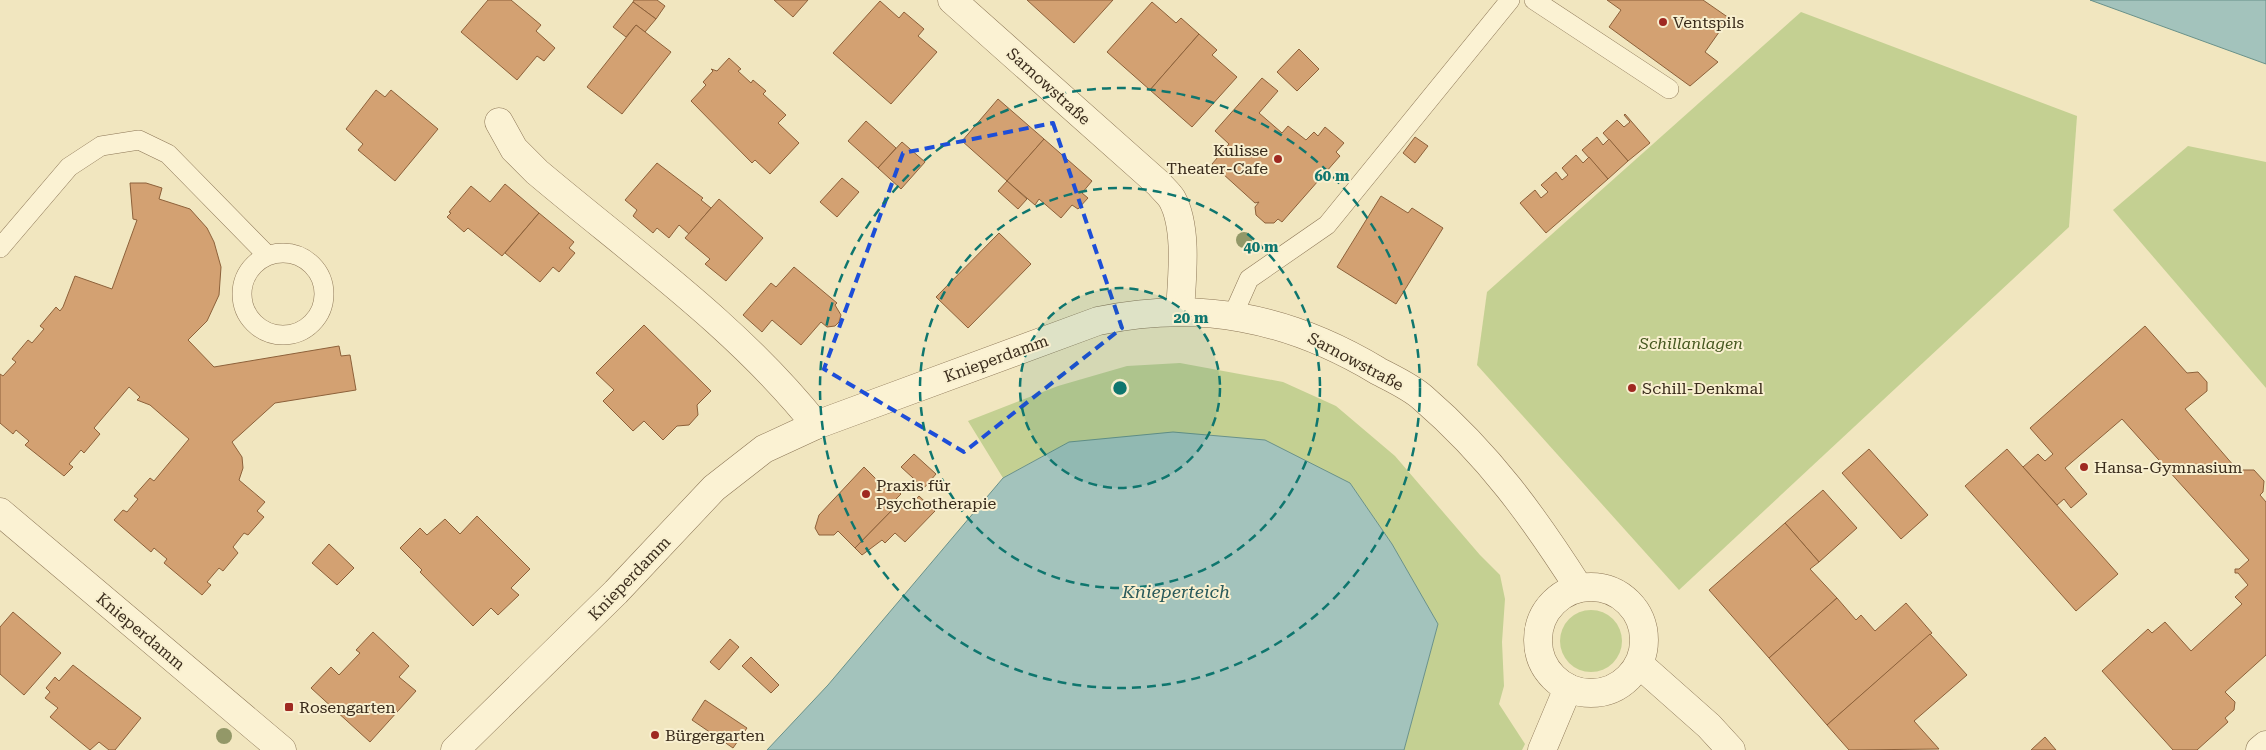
<svg xmlns="http://www.w3.org/2000/svg" width="2266" height="750" font-family="'Roboto Serif',serif">
<rect width="100%" height="100%" fill="#f1e6bf"/>
<!-- green -->
<g fill="#c4d092">
<path d="M1801,12L2077,116L2069,227L1679,590L1477,365L1487,292Z"/>
<path d="M2188,146L2266,162V388L2113,210Z"/>
<path d="M1180,363L1283,382L1336,406L1395,456L1480,555L1500,575L1505,599L1502,642L1504,686L1499,704L1525,744L1522,750H1404L1438,624L1392,544L1350,483L1069,442L1003,478L968,421L1058,386L1127,366Z"/>
<circle cx="1591" cy="641" r="31"/>
</g>
<!-- water -->
<g fill="#a3c3bc" stroke="#69918a">
<path d="M2090,0H2266V64Z"/>
<path d="M1173,432L1265,440L1350,483L1392,544L1438,624L1404,750H767L828,685L1003,478L1069,442Z"/>
</g>
<!-- building -->
<g fill="#d3a172" stroke="#8d613a">
<path d="M488,0H511L541,25L536,31L555,48L544,61L537,56L517,80L461,32Z"/>
<path d="M634,0H657L665,6L656,19L633,2Z"/>
<path d="M774,0H808L793,17Z"/>
<path d="M1027,0H1113L1074,43Z"/>
<path d="M1607,0H1703L1729,18L1705,52L1718,62L1690,86L1609,27L1621,10Z"/>
<path d="M880,1L899,18L904,12L924,29L918,36L937,52L891,104L833,53Z"/>
<path d="M633,2L656,19L645,32L636,25L626,37L613,27Z"/>
<path d="M1152,2L1176,23L1181,18L1199,34L1150,90L1107,52Z"/>
<path d="M636,25L671,52L622,114L587,87Z"/>
<path d="M1199,34L1217,50L1212,55L1237,77L1192,127L1150,90Z"/>
<path d="M1299,49L1319,69L1297,91L1277,72Z"/>
<path d="M729,58L741,69L738,71L751,83L753,80L766,91L763,94L786,115L778,123L799,143L770,174L755,160L752,163L691,101L706,85L703,82L713,71L711,69L717,71Z"/>
<path d="M1262,78L1278,91L1259,113L1282,133L1288,126L1306,140L1314,132L1318,136L1325,127L1344,143L1336,152L1340,156L1282,222L1278,219L1274,223H1265L1256,215L1255,207L1259,202L1255,203L1212,164L1229,144L1215,131Z"/>
<path d="M376,90L385,97L391,90L438,129L395,181L358,150L363,144L346,129Z"/>
<path d="M998,99L1044,139L1007,181L962,141Z"/>
<path d="M1625,114L1650,143L1628,161L1603,133L1617,120L1624,127L1630,122L1624,115Z"/>
<path d="M866,121L896,148L878,168L848,141Z"/>
<path d="M1415,137L1428,146L1415,163L1403,153Z"/>
<path d="M1597,137L1603,145L1609,139L1628,161L1608,179L1582,150Z"/>
<path d="M1044,139L1092,181L1082,193L1088,198L1078,209L1072,205L1061,218L1039,199L1035,205L1007,181Z"/>
<path d="M902,142L925,162L901,189L878,168Z"/>
<path d="M1576,155L1583,163L1589,157L1608,179L1546,233L1520,203L1535,190L1541,198L1548,192L1541,185L1556,172L1562,180L1568,175L1562,168Z"/>
<path d="M657,163L703,198L701,200L711,208L689,234L679,225L669,238L657,228L653,233L633,216L637,210L625,200Z"/>
<path d="M842,178L859,192L837,217L820,202Z"/>
<path d="M1007,181L1027,199L1018,209L998,191Z"/>
<path d="M130,183H146L162,188L159,199L190,209L207,228L214,242L221,267L219,295L207,321L188,340L214,367L339,346L341,356L350,355L356,390L275,403L232,442L242,457L243,468L239,480L265,502L257,511L264,517L248,535L244,533L233,547L238,553L223,571L219,568L207,582L211,585L202,595L164,563L167,559L154,548L151,552L114,520L123,510L127,512L138,499L134,496L150,478L154,481L189,439L150,405L137,400L140,397L129,387L94,428L100,434L84,453L81,450L69,464L73,467L64,476L25,445L29,441L16,430L13,434L0,423V374L3,376L16,362L12,359L28,340L32,343L44,329L40,326L56,307L60,311L63,307L75,276L112,289L137,220L133,219Z"/>
<path d="M505,184L539,213L502,256L468,228L464,232L447,217L451,213L449,212L471,186L490,202Z"/>
<path d="M1381,196L1408,213L1412,208L1443,228L1396,304L1337,267Z"/>
<path d="M719,199L763,238L726,281L705,264L710,259L685,238Z"/>
<path d="M539,213L574,242L569,248L575,253L559,272L553,267L540,282L505,253Z"/>
<path d="M999,233L1031,264L968,328L936,297Z"/>
<path d="M794,267L837,303L835,305L841,315L839,322L835,326L827,327L821,322L801,345L772,320L762,332L743,315L771,283L776,287Z"/>
<path d="M644,325L711,391L697,405L698,415L689,425L677,426L663,440L644,421L633,431L603,401L614,390L596,373Z"/>
<path d="M2145,326L2187,373L2198,372L2207,382V391L2185,409L2240,473L2243,470H2254L2264,481L2263,492L2260,495L2266,502V655L2225,692L2235,702L2234,710L2225,718L2228,722L2197,750H2173L2102,671L2148,629L2152,633L2165,622L2191,651L2242,604L2235,597L2248,585L2238,573H2235V569H2239L2249,560L2122,419L2065,468L2087,494L2071,508L2064,499L2057,505L2023,467L2038,454L2045,461L2053,454L2030,428Z"/>
<path d="M1869,449L1928,515L1901,539L1842,473Z"/>
<path d="M2007,449L2118,574L2076,611L1965,486Z"/>
<path d="M914,454L936,474L924,488L901,467Z"/>
<path d="M864,467L885,488L889,483L901,494L896,499L900,502L855,548L838,531L834,535H819L815,528L819,515Z"/>
<path d="M1823,490L1857,528L1819,562L1785,523Z"/>
<path d="M919,496L935,511L905,542L895,533L885,543L882,540L862,555L855,548L900,502L907,509Z"/>
<path d="M477,516L530,569L511,588L519,595L498,615L491,608L473,626L420,572L422,570L400,548L420,528L427,535L445,519L460,534Z"/>
<path d="M1785,523L1819,562L1810,569L1837,598L1769,658L1709,590Z"/>
<path d="M329,544L354,568L337,585L312,563Z"/>
<path d="M1837,598L1856,620L1861,615L1875,631L1906,603L1932,633L1827,725L1769,658Z"/>
<path d="M13,612L61,653L24,695L0,674V627Z"/>
<path d="M373,632L409,666L399,677L416,691L370,742L311,688L331,667L339,675L360,653L356,650Z"/>
<path d="M1930,634L1967,675L1914,721L1939,749L1849,750L1827,725Z"/>
<path d="M730,639L739,647L719,670L710,662Z"/>
<path d="M751,657L779,685L771,693L742,666Z"/>
<path d="M73,665L141,718L115,750H109L99,742L90,750L50,717L58,708L45,698L50,692L46,688L55,677L59,681Z"/>
<path d="M705,700L747,728L733,748L692,720Z"/>
<path d="M2045,737L2056,750H2031Z"/>
</g>
<g fill="none" stroke-linecap="round" stroke-linejoin="round">
<!-- service casing -->
<g stroke="#8c7656" stroke-width="20">
<g id="service">
<path d="M1534,0L1669,89"/>
<path d="M0,248L69,167L101,146L139,140L168,154L267,255"/>
<circle cx="283" cy="294" r="41"/>
<path d="M1233,315L1249,279L1327,225L1510,0"/>
</g>
</g>
<!-- minor casing -->
<g stroke="#8c7656" stroke-width="29">
<g id="minor">
<path d="M952,0L1159,184C1163,189 1169,194 1172,199C1188,228 1182,278 1180,311"/>
<path d="M499,122L514,149L537,172C633,253 738,327 816,425"/>
<path d="M1639,664L1709,726L1731,750"/>
<path d="M2260,750L2266,745"/>
</g>
</g>
<!-- tertiary casing -->
<g stroke="#8c7656" stroke-width="29">
<g id="tertiary">
<path d="M0,512L282,750"/>
<circle cx="1591" cy="640" r="53"/>
<path d="M455,750L616,592L714,488L764,449L816,425L1098,321C1200,300 1288,317 1378,371C1393,379 1411,387 1423,398C1489,455 1533,516 1579,588"/>
<path d="M1542,750L1568,688"/>
</g>
</g>
<!-- service -->
<use href="#service" stroke="#fbf2d3" stroke-width="19"/>
<!-- minor -->
<use href="#minor" stroke="#fbf2d3" stroke-width="28"/>
<!-- tertiary -->
<use href="#tertiary" stroke="#fbf2d3" stroke-width="28"/>
</g>
<!-- trees -->
<g fill="#939868">
<circle cx="1244" cy="240" r="8"/>
<circle cx="224" cy="736" r="8"/>
</g>
<!-- marked area -->
<path fill="none" stroke="#1d4ed8" stroke-width="4" stroke-dasharray="10 6" stroke-linejoin="round" d="M1053,123L1122,328L964,452L824,369L903,153Z"/>
<!-- distance rings -->
<circle cx="1120" cy="388" r="100" fill="#0f766e" fill-opacity=".12"/>
<g fill="none" stroke="#0f766e" stroke-width="2.5" stroke-dasharray="9 6">
<circle cx="1120" cy="388" r="100"/>
<circle cx="1120" cy="388" r="200"/>
<circle cx="1120" cy="388" r="300"/>
</g>
<!-- markers -->
<g fill="#9f2921" stroke="#f8efcf" stroke-width="2">
<circle cx="1663" cy="22" r="5"/>
<circle cx="1278" cy="159" r="5"/>
<circle cx="1632" cy="388" r="5"/>
<circle cx="2084" cy="467" r="5"/>
<circle cx="866" cy="494" r="5"/>
<rect x="284" y="702" width="10" height="10" rx="2.5"/>
<circle cx="655" cy="735" r="5"/>
</g>
<g text-anchor="middle" stroke-width="4" stroke-linejoin="round" paint-order="stroke">
<!-- poi labels -->
<g font-size="16" fill="#3a2c1c" stroke="#f8efcf" text-anchor="start">
<text x="1673" y="28">Ventspils</text>
<text x="1268" y="156" text-anchor="end">Kulisse<tspan x="1268" dy="18">Theater-Cafe</tspan></text>
<text x="1642" y="394">Schill-Denkmal</text>
<text x="2094" y="473">Hansa-Gymnasium</text>
<text x="876" y="491">Praxis für<tspan x="876" dy="18">Psychotherapie</tspan></text>
<text x="299" y="713">Rosengarten</text>
<text x="665" y="741">Bürgergarten</text>
</g>
<!-- street labels -->
<g font-size="16" fill="#3a2c1c" stroke="#f8efcf">
<text transform="translate(1049 86) rotate(42)" y="6">Sarnowstraße</text>
<text transform="translate(996 358) rotate(-20)" y="6">Knieperdamm</text>
<text transform="translate(1356 361) rotate(28)" y="6">Sarnowstraße</text>
<text transform="translate(629 578) rotate(-46)" y="6">Knieperdamm</text>
<text transform="translate(141 631) rotate(40)" y="6">Knieperdamm</text>
</g>
<!-- park labels -->
<g font-size="16" font-style="italic" fill="#465820" stroke="#f8efcf">
<text x="1691" y="349">Schillanlagen</text>
</g>
<!-- water labels -->
<g font-size="18" font-style="italic" fill="#2a5a5b" stroke="#f8efcf">
<text x="1176" y="598">Knieperteich</text>
</g>
</g>
<circle cx="1120" cy="388" r="8" fill="#0f766e" stroke="#f8efcf" stroke-width="2.5"/>
<g font-size="15" text-anchor="middle" font-weight="bold" fill="#0f766e" stroke="#f8efcf" stroke-width="4" stroke-linejoin="round" paint-order="stroke">
<text x="1332" y="181">60 m</text>
<text x="1261" y="252">40 m</text>
<text x="1191" y="323">20 m</text>
</g>
</svg>
